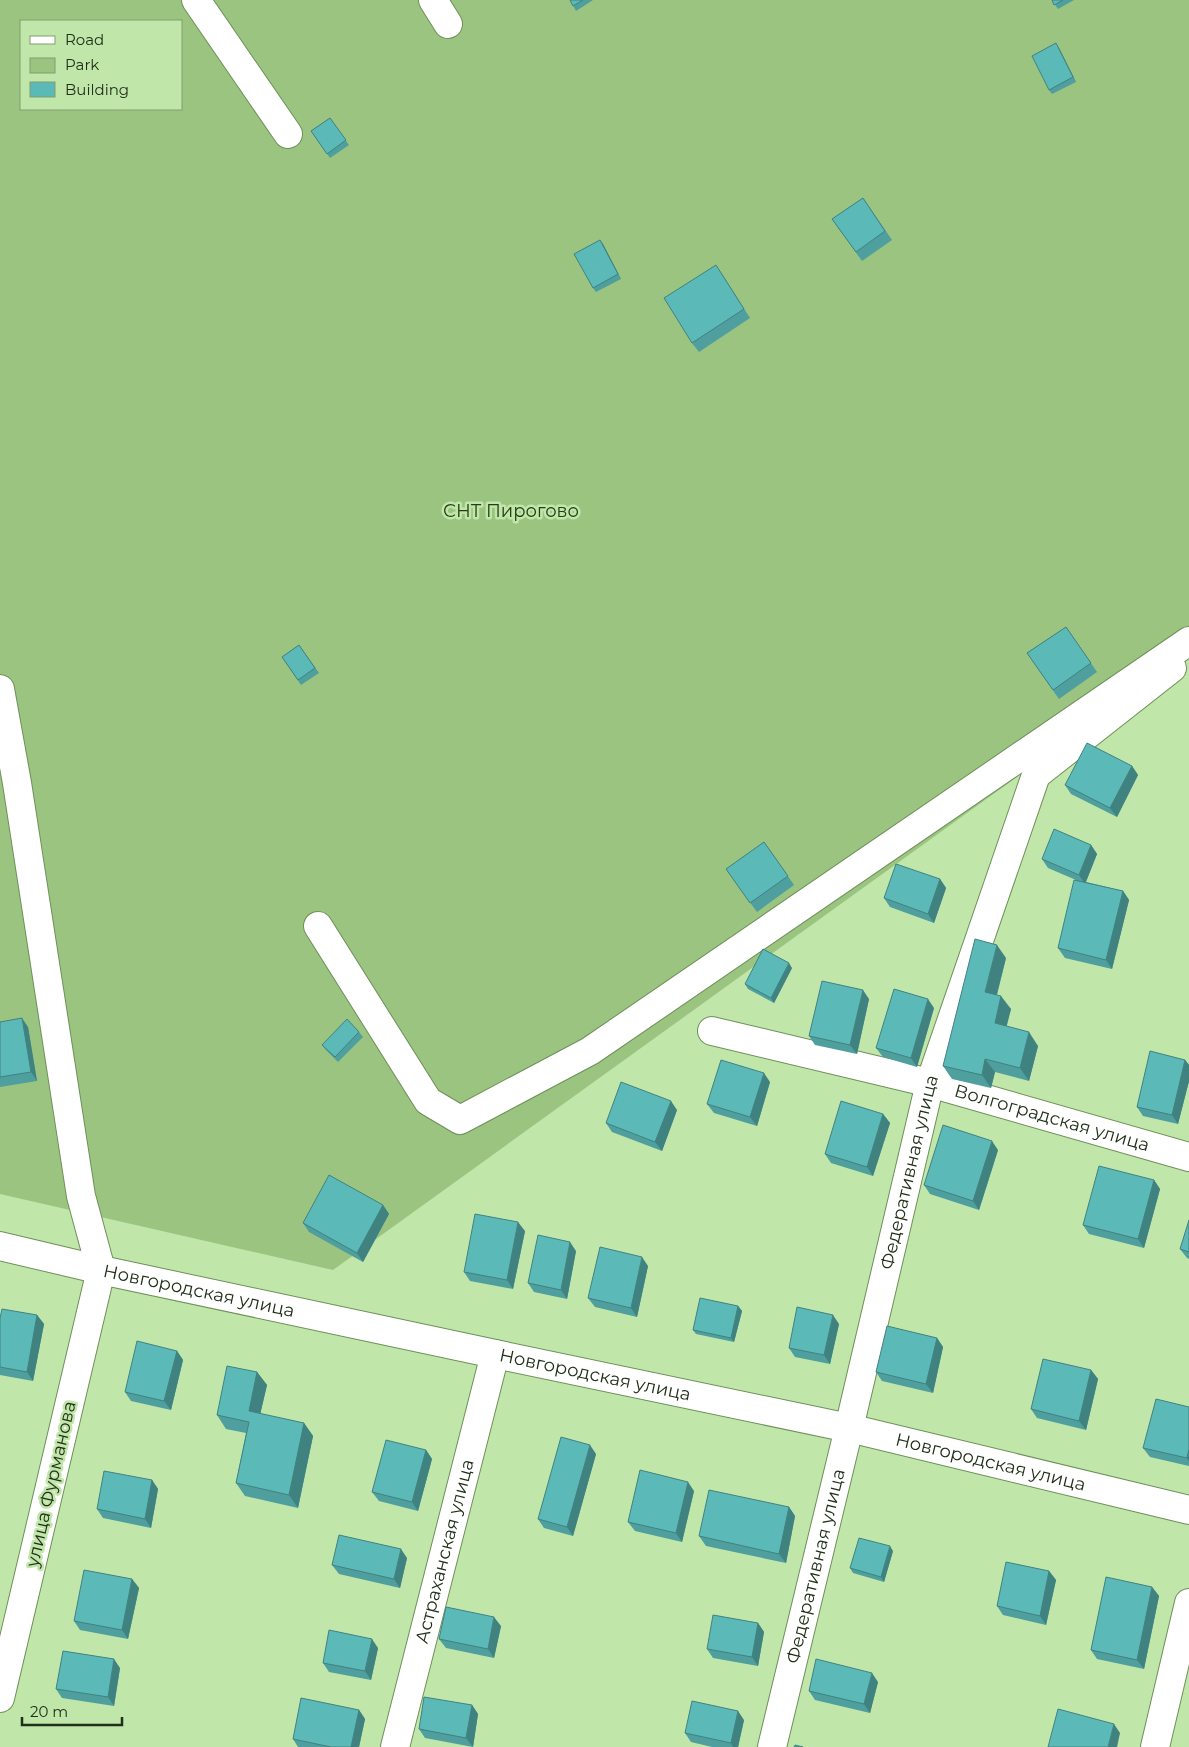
<svg xmlns="http://www.w3.org/2000/svg" width="1189" height="1747" font-family="Montserrat,sans-serif">
<rect width="100%" height="100%" fill="#c1e6aa"/>
<!-- green -->
<path fill="#9ac480" fill-rule="evenodd" d="M0,0H1189V653L333,1270L0,1194ZM21,21H181V109H21Z"/>
<g fill="none" stroke-linecap="round" stroke-linejoin="round">
<!-- minor casing -->
<g stroke="#6e9059" stroke-width="30">
<g id="minor">
<path d="M196,0L288,134"/>
<path d="M433,0L448,24"/>
<path d="M0,689L17,783L81,1196L101,1270L0,1698"/>
<path d="M318,926L428,1101L460,1120L590,1051L1189,641"/>
<path id="s1" d="M712,1031L930,1083L1189,1157"/>
<path id="s2" d="M0,1246L101,1270L495,1354L849,1428L1189,1510"/>
<path id="s3" d="M395,1747L495,1354"/>
<path id="s4" d="M772,1747L849,1428L930,1083L1036,775L1172,668"/>
<path d="M1155,1747L1189,1603"/>
</g>
</g>
<!-- minor -->
<use href="#minor" stroke="#fff" stroke-width="28"/>
</g>
<!-- wall -->
<g fill="#4e9f9d">
<path d="M570,0H593L576,11Z"/>
<path d="M1052,0H1074L1058,9Z"/>
<path d="M1059,48L1076,82L1052,94L1049,90Z"/>
<path d="M330,118L349,145L330,158L311,131Z"/>
<path d="M863,198L892,240L862,261L832,219Z"/>
<path d="M603,244L621,279L596,292L593,288Z"/>
<path d="M722,274L750,318L699,352L692,343Z"/>
<path d="M1066,627L1097,672L1059,699L1027,653Z"/>
<path d="M299,645L319,673L301,685L282,657Z"/>
<path d="M1132,766L1138,775L1117,817L1071,794L1065,785Z"/>
<path d="M764,842L794,885L757,912L726,869Z"/>
<path d="M1091,845L1097,854L1086,882L1123,891L1129,900L1112,969L1065,958L1058,948L1076,880L1048,868L1042,859Z"/>
<path d="M940,879L946,888L934,923L890,907L884,898Z"/>
<path d="M1006,958L997,995L1011,1009L1006,1026L1038,1046L1029,1081L995,1072L991,1088L952,1079L943,1066Z"/>
<path d="M792,968L774,1003L748,989L745,984Z"/>
<path d="M869,999L857,1054L815,1045L809,1036Z"/>
<path d="M934,1008L917,1067L883,1057L876,1048Z"/>
<path d="M0,1022L28,1027L37,1081L0,1087Z"/>
<path d="M359,1032L363,1037L338,1062L325,1049L322,1045Z"/>
<path d="M1185,1060L1189,1065V1081L1178,1124L1143,1116L1137,1107Z"/>
<path d="M770,1082L757,1126L714,1113L707,1104Z"/>
<path d="M677,1110L662,1151L612,1132L606,1123Z"/>
<path d="M883,1114L890,1123L873,1176L831,1163L825,1154Z"/>
<path d="M998,1150L979,1210L930,1194L924,1185Z"/>
<path d="M1154,1180L1160,1189L1144,1248L1089,1234L1083,1225Z"/>
<path d="M383,1205L389,1214L363,1262L309,1232L303,1223Z"/>
<path d="M1189,1220V1259L1187,1258L1180,1249Z"/>
<path d="M525,1231L513,1289L470,1281L464,1272Z"/>
<path d="M576,1251L567,1299L534,1292L528,1283Z"/>
<path d="M648,1266L637,1317L595,1307L588,1298Z"/>
<path d="M738,1306L742,1311L734,1342L696,1334L693,1330Z"/>
<path d="M37,1315L44,1324L33,1381L0,1375V1318Z"/>
<path d="M839,1324L830,1364L795,1357L789,1348Z"/>
<path d="M937,1338L943,1347L933,1393L882,1381L876,1372Z"/>
<path d="M177,1351L183,1360L171,1410L131,1401L125,1392Z"/>
<path d="M1091,1370L1098,1379L1086,1430L1037,1418L1031,1409Z"/>
<path d="M257,1372L267,1385L260,1414L304,1423L313,1436L298,1508L245,1496L236,1483L246,1433L226,1429L217,1415Z"/>
<path d="M1189,1407V1466L1150,1457L1143,1448Z"/>
<path d="M426,1450L432,1459L418,1511L379,1501L372,1492Z"/>
<path d="M596,1454L573,1536L544,1528L538,1519Z"/>
<path d="M152,1480L158,1489L151,1528L103,1518L97,1509Z"/>
<path d="M694,1491L682,1542L635,1531L628,1522Z"/>
<path d="M789,1507L795,1516L786,1563L706,1546L699,1536Z"/>
<path d="M893,1551L884,1582L853,1573L850,1568Z"/>
<path d="M407,1558L400,1588L339,1574L332,1565Z"/>
<path d="M1049,1571L1056,1580L1046,1625L1003,1615L997,1606Z"/>
<path d="M132,1579L139,1588L128,1639L80,1630L74,1621Z"/>
<path d="M1152,1587L1159,1596L1144,1669L1097,1659L1091,1650Z"/>
<path d="M758,1623L764,1632L758,1666L713,1658L707,1649Z"/>
<path d="M501,1626L494,1658L446,1648L439,1639Z"/>
<path d="M378,1648L371,1680L329,1672L323,1663Z"/>
<path d="M120,1668L114,1706L62,1698L56,1689Z"/>
<path d="M878,1682L870,1713L815,1700L809,1691Z"/>
<path d="M472,1705L478,1714L473,1747L425,1738L419,1729Z"/>
<path d="M359,1710L365,1719L359,1747H298L293,1739Z"/>
<path d="M744,1720L738,1747H712L691,1742L685,1733Z"/>
</g>
<!-- shaded-wall -->
<g fill="#408280">
<path d="M1056,43L1059,48L1076,82L1073,77Z"/>
<path d="M600,240L603,244L621,279L618,274Z"/>
<path d="M1132,766L1138,775L1117,817L1110,808Z"/>
<path d="M1091,845L1097,854L1085,884L1079,875Z"/>
<path d="M940,879L946,888L934,923L928,914Z"/>
<path d="M1123,891L1129,900L1112,969L1106,960Z"/>
<path d="M997,945L1006,958L994,1005L985,992Z"/>
<path d="M789,963L792,968L774,1003L771,998Z"/>
<path d="M863,990L869,999L857,1054L850,1045Z"/>
<path d="M1001,996L1011,1009L1004,1037L995,1023Z"/>
<path d="M928,999L934,1008L917,1067L911,1058Z"/>
<path d="M22,1018L28,1027L37,1081L31,1072Z"/>
<path d="M1029,1032L1038,1046L1029,1081L1020,1068Z"/>
<path d="M985,1059L995,1072L991,1088L982,1075Z"/>
<path d="M1185,1060L1189,1065V1081L1178,1124L1172,1115Z"/>
<path d="M764,1073L770,1082L757,1126L750,1117Z"/>
<path d="M671,1101L677,1110L662,1151L655,1142Z"/>
<path d="M883,1114L890,1123L873,1176L867,1167Z"/>
<path d="M992,1141L998,1150L979,1210L973,1201Z"/>
<path d="M1154,1180L1160,1189L1144,1248L1138,1239Z"/>
<path d="M383,1205L389,1214L363,1262L357,1253Z"/>
<path d="M518,1222L525,1231L513,1289L507,1280Z"/>
<path d="M570,1242L576,1251L567,1299L561,1290Z"/>
<path d="M642,1257L648,1266L637,1317L631,1308Z"/>
<path d="M738,1306L742,1311L734,1342L731,1338Z"/>
<path d="M37,1315L44,1324L33,1381L27,1372Z"/>
<path d="M833,1315L839,1324L830,1364L824,1355Z"/>
<path d="M937,1338L943,1347L933,1393L926,1384Z"/>
<path d="M177,1351L183,1360L171,1410L164,1401Z"/>
<path d="M1091,1370L1098,1379L1086,1430L1079,1421Z"/>
<path d="M257,1372L267,1385L258,1424L249,1411Z"/>
<path d="M304,1423L313,1436L298,1508L289,1495Z"/>
<path d="M590,1445L596,1454L573,1536L567,1527Z"/>
<path d="M1189,1449V1462L1187,1458Z"/>
<path d="M426,1450L432,1459L418,1511L412,1502Z"/>
<path d="M152,1480L158,1489L151,1528L145,1519Z"/>
<path d="M688,1482L694,1491L682,1542L676,1533Z"/>
<path d="M789,1507L795,1516L786,1563L779,1554Z"/>
<path d="M890,1546L893,1551L884,1582L881,1577Z"/>
<path d="M401,1549L407,1558L400,1588L394,1579Z"/>
<path d="M1049,1571L1056,1580L1046,1625L1040,1616Z"/>
<path d="M132,1579L139,1588L128,1639L122,1630Z"/>
<path d="M1152,1587L1159,1596L1144,1669L1137,1660Z"/>
<path d="M494,1617L501,1626L494,1658L488,1649Z"/>
<path d="M758,1623L764,1632L758,1666L752,1657Z"/>
<path d="M372,1639L378,1648L371,1680L365,1671Z"/>
<path d="M114,1659L120,1668L114,1706L108,1697Z"/>
<path d="M872,1673L878,1682L870,1713L864,1704Z"/>
<path d="M472,1705L478,1714L473,1747L466,1738Z"/>
<path d="M359,1710L365,1719L359,1747H351Z"/>
<path d="M738,1711L744,1720L738,1747H733L731,1743Z"/>
<path d="M1114,1724L1120,1733L1117,1747H1108Z"/>
</g>
<!-- building -->
<g fill="#5bb9b7" stroke="#408280">
<path d="M570,0H583L573,6Z"/>
<path d="M1052,0H1063L1054,5Z"/>
<path d="M1056,43L1073,77L1049,90L1032,56Z"/>
<path d="M330,118L346,140L327,154L311,131Z"/>
<path d="M863,198L885,231L856,252L832,219Z"/>
<path d="M600,240L618,274L593,288L574,254Z"/>
<path d="M716,265L744,309L692,343L664,298Z"/>
<path d="M1066,627L1091,663L1053,690L1027,653Z"/>
<path d="M299,645L315,668L298,680L282,657Z"/>
<path d="M1087,743L1132,766L1110,808L1065,785Z"/>
<path d="M1054,829L1091,845L1079,875L1042,859Z"/>
<path d="M764,842L788,876L750,903L726,869Z"/>
<path d="M896,864L940,879L928,914L884,898Z"/>
<path d="M1074,880L1123,891L1106,960L1058,948Z"/>
<path d="M975,939L997,945L985,992L1001,996L995,1023L1029,1032L1020,1068L985,1059L982,1075L943,1066Z"/>
<path d="M763,949L789,963L771,998L745,984Z"/>
<path d="M822,981L863,990L850,1045L809,1036Z"/>
<path d="M894,989L928,999L911,1058L876,1048Z"/>
<path d="M22,1018L31,1072L0,1077V1022Z"/>
<path d="M347,1019L359,1032L335,1057L322,1045Z"/>
<path d="M1150,1051L1185,1060L1172,1115L1137,1107Z"/>
<path d="M721,1060L764,1073L750,1117L707,1104Z"/>
<path d="M621,1082L671,1101L655,1142L606,1123Z"/>
<path d="M841,1101L883,1114L867,1167L825,1154Z"/>
<path d="M943,1125L992,1141L973,1201L924,1185Z"/>
<path d="M1099,1166L1154,1180L1138,1239L1083,1225Z"/>
<path d="M329,1175L383,1205L357,1253L303,1223Z"/>
<path d="M475,1214L518,1222L507,1280L464,1272Z"/>
<path d="M1189,1220V1252L1180,1249Z"/>
<path d="M538,1235L570,1242L561,1290L528,1283Z"/>
<path d="M600,1247L642,1257L631,1308L588,1298Z"/>
<path d="M700,1298L738,1306L731,1338L693,1330Z"/>
<path d="M797,1307L833,1315L824,1355L789,1348Z"/>
<path d="M2,1309L37,1315L27,1372L0,1367V1318Z"/>
<path d="M887,1326L937,1338L926,1384L876,1372Z"/>
<path d="M137,1341L177,1351L164,1401L125,1392Z"/>
<path d="M1043,1359L1091,1370L1079,1421L1031,1409Z"/>
<path d="M227,1366L257,1372L249,1411L304,1423L289,1495L236,1483L249,1422L217,1415Z"/>
<path d="M1156,1399L1189,1407V1449L1187,1458L1143,1448Z"/>
<path d="M561,1437L590,1445L567,1527L538,1519Z"/>
<path d="M386,1440L426,1450L412,1502L372,1492Z"/>
<path d="M640,1470L688,1482L676,1533L628,1522Z"/>
<path d="M104,1471L152,1480L145,1519L97,1509Z"/>
<path d="M709,1490L789,1507L779,1554L699,1536Z"/>
<path d="M339,1535L401,1549L394,1579L332,1565Z"/>
<path d="M859,1538L890,1546L881,1577L850,1568Z"/>
<path d="M1006,1562L1049,1571L1040,1616L997,1606Z"/>
<path d="M84,1570L132,1579L122,1630L74,1621Z"/>
<path d="M1106,1577L1152,1587L1137,1660L1091,1650Z"/>
<path d="M446,1607L494,1617L488,1649L439,1639Z"/>
<path d="M713,1615L758,1623L752,1657L707,1649Z"/>
<path d="M329,1630L372,1639L365,1671L323,1663Z"/>
<path d="M63,1651L114,1659L108,1697L56,1689Z"/>
<path d="M816,1659L872,1673L864,1704L809,1691Z"/>
<path d="M424,1697L472,1705L466,1738L419,1729Z"/>
<path d="M301,1698L359,1710L351,1747H331L293,1739Z"/>
<path d="M692,1701L738,1711L731,1743L685,1733Z"/>
<path d="M1058,1709L1114,1724L1108,1747H1048Z"/>
<path d="M795,1745L803,1747H794Z"/>
</g>
<g text-anchor="middle" stroke-width="5" stroke-linejoin="round" paint-order="stroke">
<!-- park labels -->
<g font-size="18" fill="#263e13" stroke="#c1e6aa">
<text x="511" y="517">СНТ Пирогово</text>
</g>
<!-- street labels -->
<g font-size="18" fill="#202f18" stroke="#c1e6aa">
<text dy="6" stroke="none"><textPath href="#s1" startOffset="351">Волгоградская улица</textPath></text>
<text dy="6" stroke="none"><textPath href="#s4" startOffset="591">Федеративная улица</textPath></text>
<text dy="6" stroke="none"><textPath href="#s2" startOffset="204">Новгородская улица</textPath></text>
<text dy="6" stroke="none"><textPath href="#s2" startOffset="609">Новгородская улица</textPath></text>
<text dy="6" stroke="none"><textPath href="#s2" startOffset="1014">Новгородская улица</textPath></text>
<text transform="translate(51 1484) rotate(-77)" y="6">улица Фурманова</text>
<text dy="6" stroke="none"><textPath href="#s3" startOffset="202">Астраханская улица</textPath></text>
<text dy="6" stroke="none"><textPath href="#s4" startOffset="186">Федеративная улица</textPath></text>
</g>
</g>
<!-- legend -->
<rect x="20" y="20" width="162" height="90" fill="#c1e6aa" stroke="#819d70"/>
<rect x="30" y="36" width="25" height="8" fill="#ffffff" stroke="#819d70"/>
<text x="65" y="45" font-size="15" fill="#202f18">Road</text>
<rect x="30" y="58" width="25" height="15" fill="#9ac480" stroke="#819d70"/>
<text x="65" y="70" font-size="15" fill="#202f18">Park</text>
<rect x="30" y="82" width="25" height="15" fill="#5bb9b7" stroke="#819d70"/>
<text x="65" y="95" font-size="15" fill="#202f18">Building</text>
<!-- scale -->
<path d="M22 1717v8h100v-8" fill="none" stroke="#202f18" stroke-width="2.5"/>
<text x="30" y="1717" font-size="15" fill="#202f18" stroke="#c1e6aa" stroke-width="4" paint-order="stroke">20 m</text>
</svg>
